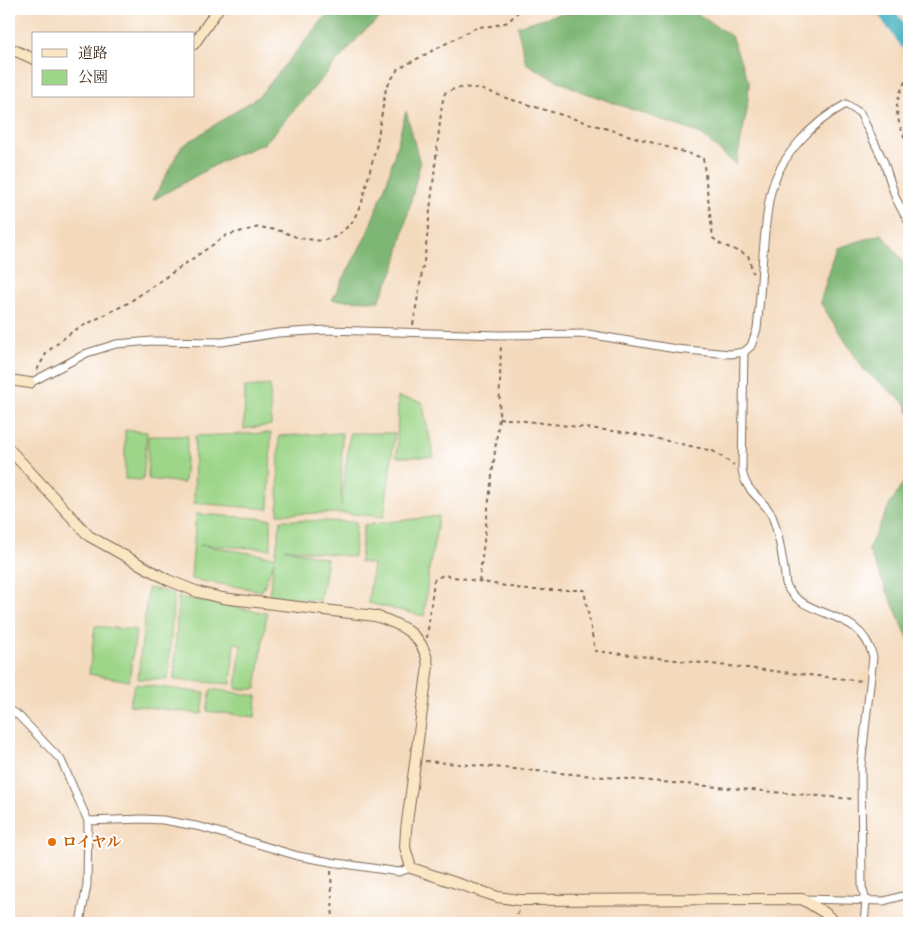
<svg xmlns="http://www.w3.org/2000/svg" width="918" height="932" font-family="'Sorts Mill Goudy','Noto Serif JP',serif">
<rect width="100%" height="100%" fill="#fff"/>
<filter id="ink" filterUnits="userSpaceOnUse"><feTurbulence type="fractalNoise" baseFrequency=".02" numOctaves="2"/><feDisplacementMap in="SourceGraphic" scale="10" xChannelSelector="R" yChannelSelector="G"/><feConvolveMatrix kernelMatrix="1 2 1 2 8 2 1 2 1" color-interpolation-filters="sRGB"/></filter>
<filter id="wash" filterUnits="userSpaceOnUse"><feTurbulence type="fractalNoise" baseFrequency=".0096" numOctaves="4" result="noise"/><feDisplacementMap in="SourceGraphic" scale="20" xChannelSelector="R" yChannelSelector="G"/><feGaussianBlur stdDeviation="1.12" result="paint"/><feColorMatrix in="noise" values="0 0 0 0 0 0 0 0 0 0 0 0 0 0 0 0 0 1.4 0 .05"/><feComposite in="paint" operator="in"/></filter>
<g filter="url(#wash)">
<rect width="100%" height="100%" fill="#f4dabd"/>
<!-- green -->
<g fill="#9dd689" stroke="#6c8054">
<path d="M270,385L271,425L244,429L245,387Z"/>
<path d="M398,397L422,402L434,457H397Z"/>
<path d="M125,430L147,432L143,480L125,479Z"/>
<path d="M271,433L269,509L194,503L195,436Z"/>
<path d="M342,433L341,505L350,433H395L384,517L341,513L278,514L279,436Z"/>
<path d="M148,436H188L184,483L148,479Z"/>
<path d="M196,514L271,519V549L200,545L275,557L281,520L356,522L354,557L284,548L327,559L320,601L269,595L274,561L262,591L191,579Z"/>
<path d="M439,516L429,570L424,616L368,603L373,564L360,562L364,525Z"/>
<path d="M148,588L174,593L168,679H138Z"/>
<path d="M178,597L267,613L256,689H236L241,644L234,643L231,684L174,680Z"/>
<path d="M95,626L136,630L129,681L89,674Z"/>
<path d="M135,684L205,693L202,714L129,705Z"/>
<path d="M211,689L257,696L255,717L207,711Z"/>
</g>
<!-- forest -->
<g fill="#7eb775" stroke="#5c704a">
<path d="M332,9H392L365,30L265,143L224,160L153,200L181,147L259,96Z"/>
<path d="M608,9H663L696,13L731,36L749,83L747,110L736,165L701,134L580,91L548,76L526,63L517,26L555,15Z"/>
<path d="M406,111L420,164L395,266L379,301L332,300L366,236L387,182Z"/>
<path d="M882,234L909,269V414L906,404L864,370L820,302L837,248Z"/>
<path d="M909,474V640L868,549L889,506Z"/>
</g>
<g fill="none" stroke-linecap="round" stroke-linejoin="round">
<!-- river -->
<path stroke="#3faebd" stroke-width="16" d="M884,9L909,44"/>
</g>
</g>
<g filter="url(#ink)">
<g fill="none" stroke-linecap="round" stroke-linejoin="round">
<!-- street casing -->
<g stroke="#7c6856" stroke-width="9">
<g id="street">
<path d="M744,352L742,469C745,494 764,498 772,516C779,533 781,551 784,569C785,574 785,583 787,587C807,621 861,607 873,657L861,766L862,887L866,901L864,923"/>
<path d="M30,383L87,353L116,344L152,341L222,342L278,333L327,330L501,335L588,334L676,349L730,354L744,352L751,346L757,329C762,286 762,237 770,196C778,157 813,122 846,104L860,113L884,162L896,199L909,223"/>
<path d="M9,710L19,716L61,760L88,821L87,885L80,923"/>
<path d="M88,821L143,819L163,820L201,827L298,856L331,862L399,872L411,868"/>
<path d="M804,899L884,901L909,894"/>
</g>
</g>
<!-- secondary casing -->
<g stroke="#7c6856" stroke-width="12">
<g id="secondary">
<path d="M194,44L218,9"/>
<path d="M9,48L34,59"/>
<path d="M9,380L30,383"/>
<path d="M9,449L89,536L168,580L198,592L222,598L375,616C402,624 425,636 428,666L406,830L405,847L411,868L498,897L519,900L802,899L825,913L835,923"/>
</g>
</g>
<!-- path -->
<g stroke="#7c6856" stroke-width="2" stroke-dasharray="4 4" stroke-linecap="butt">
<path d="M909,74C890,109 896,114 909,150"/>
<path d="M413,325L425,255L442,104L445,93C465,82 486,90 506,98L703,158L713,238L720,244L748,255L753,273"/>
<path d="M37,370L47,352L73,331L128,303L227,235L259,227L281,231L299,238L322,241L335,237L352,223L362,202L377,143L386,88L398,69L477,27L493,26L508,22L517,13L518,9"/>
<path d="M499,418L631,433L713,451L734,465"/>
<path d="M479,582L499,418L501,343"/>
<path d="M427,638L434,580L443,575L528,590H584L595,651L862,681"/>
<path d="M425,761L853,799"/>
<path d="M331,871L333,923"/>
<path d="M517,923L518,910"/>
</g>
<!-- street -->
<use href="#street" stroke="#fff" stroke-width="7"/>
<!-- secondary -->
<use href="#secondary" stroke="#fbe6c4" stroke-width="10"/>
</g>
</g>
<!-- markers -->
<circle fill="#e8710a" stroke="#fff" stroke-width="2" cx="52" cy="842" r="5"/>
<g text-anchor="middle" stroke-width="4" stroke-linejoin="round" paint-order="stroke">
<!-- food labels -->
<g font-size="15" font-weight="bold" fill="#c56008" stroke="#fff" text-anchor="start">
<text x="62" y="847">ロイヤル</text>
</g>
</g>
<!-- margin -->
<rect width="918" height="932" fill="none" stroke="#fff" stroke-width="30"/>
<!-- legend -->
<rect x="32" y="32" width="162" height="65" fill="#ffffff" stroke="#b1aaa5"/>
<rect x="42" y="49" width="25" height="8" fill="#fbe6c4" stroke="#b1aaa5"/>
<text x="78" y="58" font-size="15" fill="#3b2a1e">道路</text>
<rect x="42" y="70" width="25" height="15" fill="#9dd689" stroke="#b1aaa5"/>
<text x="78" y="82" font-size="15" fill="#3b2a1e">公園</text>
</svg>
